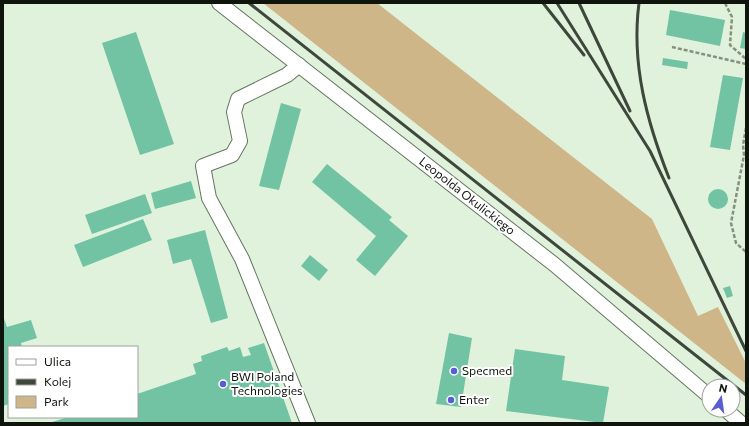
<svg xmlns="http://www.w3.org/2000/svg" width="749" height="426" font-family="Commissioner,sans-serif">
<rect width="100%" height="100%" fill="#e0f2db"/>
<!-- green -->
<path fill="#ceb688" d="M263,3H377L652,219L698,316L718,307L746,363V384Z"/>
<!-- building -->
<g fill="#71c3a3">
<path d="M670,10L725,20L720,46L666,35Z"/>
<path d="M136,32L174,144L140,155L102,43Z"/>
<path d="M743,32L746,33V49L740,48Z"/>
<path d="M663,58L688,62L687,69L662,65Z"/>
<path d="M723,75L743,78L730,150L710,147Z"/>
<path d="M281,103L301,109L279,190L259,186Z"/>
<path d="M327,164L392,217L389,220L408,236L375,276L356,260L376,236L312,182Z"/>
<path d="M191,181L196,198L155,209L151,193Z"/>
<circle cx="718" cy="199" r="10"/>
<path d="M145,194L152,213L92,234L85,215Z"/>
<path d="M143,219L152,240L83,267L74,245Z"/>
<path d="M205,230L228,318L211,323L191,259L173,264L167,240Z"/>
<path d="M310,255L328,270L319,281L301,266Z"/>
<path d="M730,286L733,296L727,298L723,288Z"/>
<path d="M3,316L7,327L31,320L37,338L21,343L22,347H9V404L3,406Z"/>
<path d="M449,333L472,338L461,407L436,404Z"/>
<path d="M264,343L292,423H49L68,417H137V394L196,374L193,364L202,361L201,356L227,347L229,351L240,347L243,357L251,355L248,348Z"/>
<path d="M515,349L565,356L562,380L609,387L603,423L506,411Z"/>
</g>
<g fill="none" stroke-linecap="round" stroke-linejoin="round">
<!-- minor casing -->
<g stroke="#657561" stroke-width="16">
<g id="minor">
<path d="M219,3L555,265L709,396"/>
<path d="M299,65L287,75L238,99L234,112L240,141L232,155L203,166L209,198L242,259L308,423"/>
<path d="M726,410L741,423"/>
</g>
</g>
<!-- path -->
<g stroke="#849180" stroke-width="2.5" stroke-dasharray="4 2" stroke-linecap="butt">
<path d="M725,3L732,17L730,45L746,59"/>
<path d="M672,47L746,64"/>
<path d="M746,128L743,145L744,155L731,223L736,243L746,252"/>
</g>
<!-- minor -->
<use href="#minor" stroke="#fff" stroke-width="14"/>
<!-- rail -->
<g stroke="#3e473b" stroke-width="3">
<path d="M249,3L746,395"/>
<path d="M543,3L584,55"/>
<path d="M557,3L650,151L746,351"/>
<path d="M579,3L630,111"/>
<path d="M639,3C631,64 647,122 669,178"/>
</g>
</g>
<!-- markers -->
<g fill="#585dd4" stroke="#fff" stroke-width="1.5">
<circle cx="454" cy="371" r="4"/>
<circle cx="223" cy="384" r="4"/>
<circle cx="451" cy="400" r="4"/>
</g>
<g text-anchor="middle" stroke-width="4" stroke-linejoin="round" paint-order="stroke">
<!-- street labels -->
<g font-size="12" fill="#0f150d" stroke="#fff">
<text transform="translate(467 196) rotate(38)" y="4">Leopolda Okulickiego</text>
</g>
<!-- poi labels -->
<g font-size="12" fill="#0f150d" stroke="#fff" text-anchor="start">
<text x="462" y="375">Specmed</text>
<text x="231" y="381">BWI Poland<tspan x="231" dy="14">Technologies</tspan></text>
<text x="459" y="404">Enter</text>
</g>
</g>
<!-- border -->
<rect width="749" height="426" fill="none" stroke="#0f150d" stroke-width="8"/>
<!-- legend -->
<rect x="8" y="346" width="130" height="72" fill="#ffffff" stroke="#9fa19e"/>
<rect x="16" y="359" width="20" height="6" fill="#ffffff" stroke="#9fa19e"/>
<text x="44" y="366" font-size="12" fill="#0f150d">Ulica</text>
<rect x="16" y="379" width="20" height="6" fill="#3e473b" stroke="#9fa19e"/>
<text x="44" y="386" font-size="12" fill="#0f150d">Kolej</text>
<rect x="16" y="396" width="20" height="12" fill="#ceb688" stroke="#9fa19e"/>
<text x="44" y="406" font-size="12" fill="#0f150d">Park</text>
<!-- north arrow -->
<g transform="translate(721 398) rotate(13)"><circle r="19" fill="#ffffff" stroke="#9fa19e"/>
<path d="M0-3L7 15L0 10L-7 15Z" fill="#585dd4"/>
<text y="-6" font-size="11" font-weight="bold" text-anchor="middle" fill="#0f150d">N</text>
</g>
</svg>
